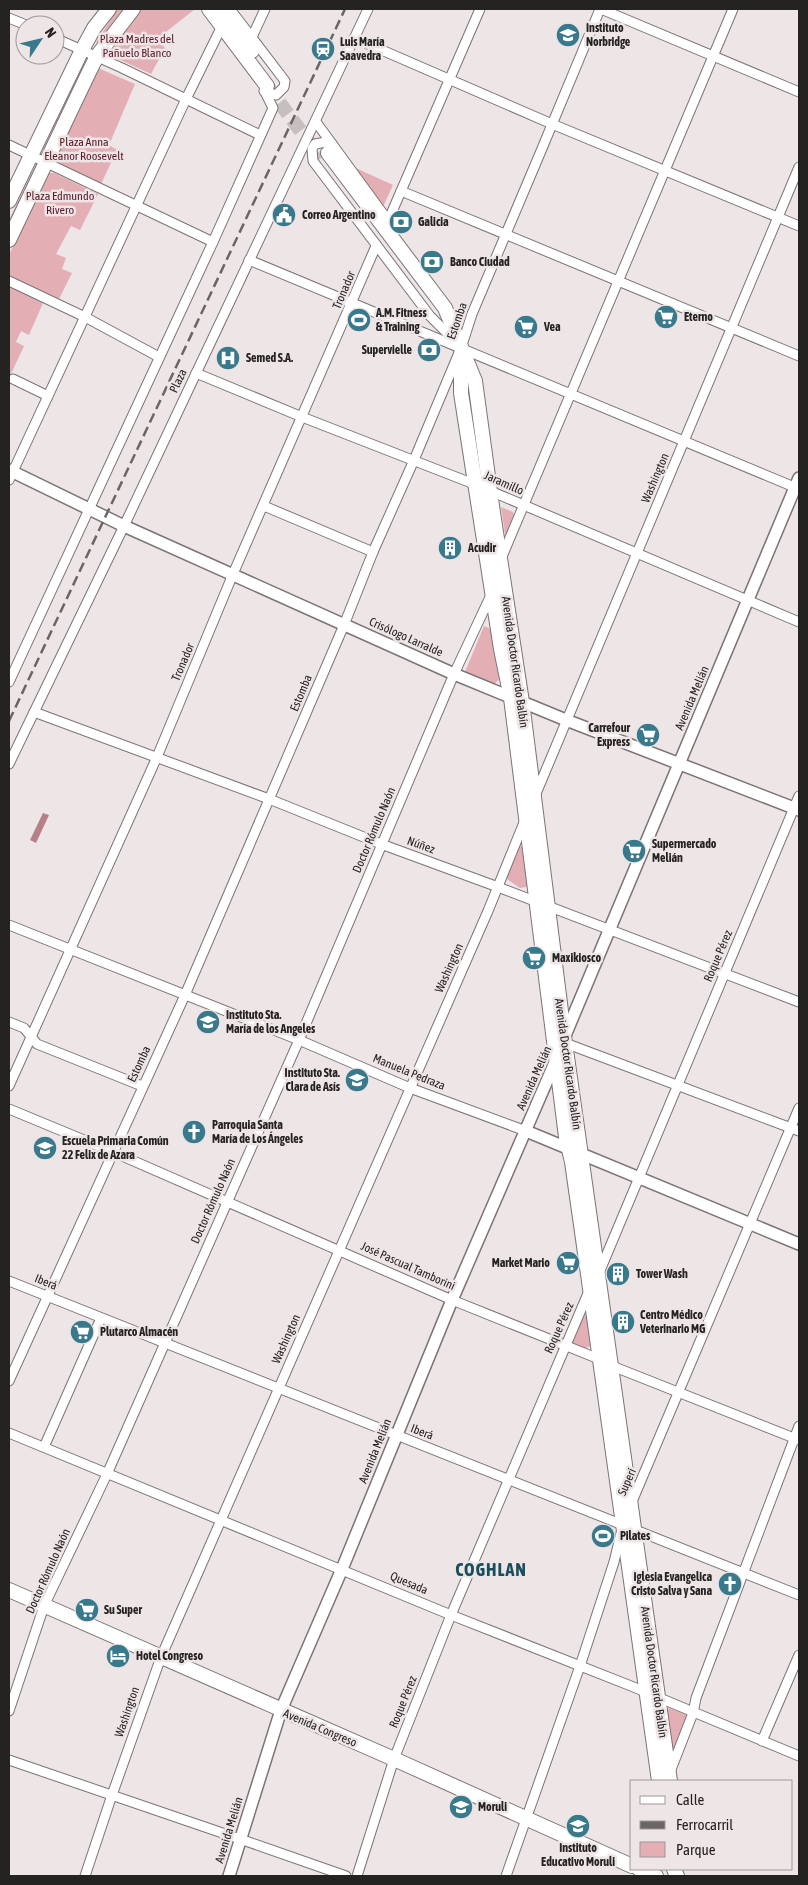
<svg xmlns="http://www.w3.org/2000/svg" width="808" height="1885" font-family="'Asap Condensed',sans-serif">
<rect width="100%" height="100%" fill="#eee5e6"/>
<!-- green -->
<g fill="#e3afb5">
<path d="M118,9H127L100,44L96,42Z"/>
<path d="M138,9H195L157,39L165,48L151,74L112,56L109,51Z"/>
<path d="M83,64L87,66L48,147L45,146Z"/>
<path d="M98,68L135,84L109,145L117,150L101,184L60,164L55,156Z"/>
<path d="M349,165L393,185L382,209Z"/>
<path d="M33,171L36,172L9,229V220Z"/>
<path d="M48,173H54L98,194L80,230L71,226L56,254L66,258L62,269L72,273L59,299L9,277V255L46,175Z"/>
<path d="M9,286L43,303L29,335L21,331L16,342L24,346L9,378Z"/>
<path d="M501,507L513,512L514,515L507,532L505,534Z"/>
<path d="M484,626L491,629L501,678L494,684L465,672Z"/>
<path d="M521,846L523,848L529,884L526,887L520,888L507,879L517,848Z"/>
<path d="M583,1314L587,1316L592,1345L585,1349L573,1344L571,1340Z"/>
<path d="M669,1708L686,1715L687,1718L675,1749L670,1753L665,1712Z"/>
</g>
<!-- water -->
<path fill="#b78087" d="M43,813L49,815L36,843L30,840Z"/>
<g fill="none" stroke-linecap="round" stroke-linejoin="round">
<!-- secondary-tunnel -->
<path stroke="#c6bebf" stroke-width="14" stroke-dasharray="14 7" stroke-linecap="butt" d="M267,86L321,158"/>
<!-- minor casing -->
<g stroke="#7b7374" stroke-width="11">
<g id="minor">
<path d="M230,9L285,81L284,87L276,95L264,91"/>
<path d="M601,9L799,92"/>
<path d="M9,18L26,25"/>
<path d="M252,37L265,9"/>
<path d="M55,38L122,68L260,135"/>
<path d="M354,38L552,124L799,226"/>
<path d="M316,122L389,222"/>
<path d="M332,144L326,142L315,144L312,149L313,161L430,316L456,342"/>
<path d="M9,145L213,242"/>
<path d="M401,191L799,356"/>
<path d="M388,221L480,9"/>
<path d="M249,260L799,489"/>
<path d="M9,281L85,317L159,357"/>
<path d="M196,373L302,417L474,484L799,622"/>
<path d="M13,379L48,396"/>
<path d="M9,480L186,99L219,32"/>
<path d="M264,506L373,552"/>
<path d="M501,559L733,9"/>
<path d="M9,682L213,242L273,108L265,92"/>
<path d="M34,712L269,799L381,844L498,887L799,1002"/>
<path d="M9,764L124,526L368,9"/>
<path d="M535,796L799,167"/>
<path d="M9,925L299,1040L410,1088L526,1131"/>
<path d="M9,1022L24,1028L37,1044L142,1086"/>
<path d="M565,1043L799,1131"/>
<path d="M9,1086L157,757L233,574L376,246"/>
<path d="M9,1109L113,1152L452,1300L599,1359L612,1366L799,1440"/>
<path d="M599,1273L799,796"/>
<path d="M9,1281L799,1595"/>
<path d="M9,1381L185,995L344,625L373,552L414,460L461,348L472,314L541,151L600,9"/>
<path d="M9,1433L451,1615L631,1686L799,1756"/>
<path d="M44,1447L101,1318"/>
<path d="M631,1504L799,1108"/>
<path d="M9,1711L44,1606L107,1474L299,1040L454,674L491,595"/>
<path d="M762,1741L799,1655"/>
<path d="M9,1760L240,1839L346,1876"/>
<path d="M670,1772L693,1713L696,1698L799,1426"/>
<path d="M85,1876L112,1795L161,1657L488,911L525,820"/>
<path d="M357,1876L394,1759L451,1615L589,1291"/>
<path d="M506,1876L580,1666L614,1562L621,1533"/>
</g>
</g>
<!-- tertiary casing -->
<g stroke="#7b7374" stroke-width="14">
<g id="tertiary">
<path d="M9,470L124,526L454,674L566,720L799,810"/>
<path d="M564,1038L799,478"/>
<path d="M526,1131L799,1244"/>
<path d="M229,1876L281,1710L342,1569L452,1300L556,1060"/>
</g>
</g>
<!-- secondary casing -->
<g stroke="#7b7374" stroke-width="16">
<g id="secondary">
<path d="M209,9L267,86"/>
<path d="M222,9L252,51"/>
<path d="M328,153L445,308L475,381L492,506L522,702L565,1043L670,1781"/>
<path d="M9,201L82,50L94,28L109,9"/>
<path d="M9,240L89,72L97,56L133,9"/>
<path d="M461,354V393L501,649L511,698L566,1137L572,1162L587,1267L659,1781"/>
<path d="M9,1590L394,1759L632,1866"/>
<path d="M639,1869L656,1876"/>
<path d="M674,1869L677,1876"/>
</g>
</g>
<!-- minor -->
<use href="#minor" stroke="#fff" stroke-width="9"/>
<!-- tertiary -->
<use href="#tertiary" stroke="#fff" stroke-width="11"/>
<!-- secondary -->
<use href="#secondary" stroke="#fff" stroke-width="14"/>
<!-- rail -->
<path stroke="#6b6666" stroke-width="2.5" stroke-dasharray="10 5" stroke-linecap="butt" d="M9,721L345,9"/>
</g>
<!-- icons -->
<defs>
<g id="school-disc" transform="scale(1.25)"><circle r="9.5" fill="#38798c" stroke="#eee5e6"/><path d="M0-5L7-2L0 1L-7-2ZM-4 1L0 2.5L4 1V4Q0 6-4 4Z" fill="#fff"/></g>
<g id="station-disc" transform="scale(1.25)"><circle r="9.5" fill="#38798c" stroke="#eee5e6"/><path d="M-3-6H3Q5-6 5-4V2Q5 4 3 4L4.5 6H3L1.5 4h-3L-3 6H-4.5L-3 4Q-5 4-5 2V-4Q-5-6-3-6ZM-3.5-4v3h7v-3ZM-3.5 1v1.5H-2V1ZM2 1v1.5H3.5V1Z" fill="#fff"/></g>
<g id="civic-disc" transform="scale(1.25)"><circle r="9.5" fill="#38798c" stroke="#eee5e6"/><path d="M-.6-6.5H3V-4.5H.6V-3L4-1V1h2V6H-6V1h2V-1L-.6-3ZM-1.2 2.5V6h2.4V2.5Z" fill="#fff"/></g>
<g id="bank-disc" transform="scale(1.25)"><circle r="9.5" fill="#38798c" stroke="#eee5e6"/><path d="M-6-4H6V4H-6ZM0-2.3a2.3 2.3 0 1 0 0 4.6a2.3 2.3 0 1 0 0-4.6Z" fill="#fff"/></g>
<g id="supermarket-disc" transform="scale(1.25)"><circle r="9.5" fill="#38798c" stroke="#eee5e6"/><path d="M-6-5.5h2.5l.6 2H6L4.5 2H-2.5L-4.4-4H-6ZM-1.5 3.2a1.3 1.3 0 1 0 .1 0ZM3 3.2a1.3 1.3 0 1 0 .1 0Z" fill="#fff"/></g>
<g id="stadium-disc" transform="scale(1.25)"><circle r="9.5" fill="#38798c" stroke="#eee5e6"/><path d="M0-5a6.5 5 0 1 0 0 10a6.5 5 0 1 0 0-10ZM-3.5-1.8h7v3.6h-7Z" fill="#fff"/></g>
<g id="hospital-disc" transform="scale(1.25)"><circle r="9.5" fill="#38798c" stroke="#eee5e6"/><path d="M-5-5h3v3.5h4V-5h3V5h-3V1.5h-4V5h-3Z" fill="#fff"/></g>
<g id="building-disc" transform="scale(1.25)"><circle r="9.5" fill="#38798c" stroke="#eee5e6"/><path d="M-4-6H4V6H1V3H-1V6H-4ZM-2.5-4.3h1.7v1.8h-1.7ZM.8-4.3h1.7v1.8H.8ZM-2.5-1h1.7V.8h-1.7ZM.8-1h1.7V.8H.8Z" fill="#fff"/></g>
<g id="church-disc" transform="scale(1.25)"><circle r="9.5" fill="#38798c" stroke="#eee5e6"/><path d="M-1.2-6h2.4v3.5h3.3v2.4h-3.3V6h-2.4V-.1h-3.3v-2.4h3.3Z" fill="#fff"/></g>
<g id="hotel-disc" transform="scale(1.25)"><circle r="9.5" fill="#38798c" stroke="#eee5e6"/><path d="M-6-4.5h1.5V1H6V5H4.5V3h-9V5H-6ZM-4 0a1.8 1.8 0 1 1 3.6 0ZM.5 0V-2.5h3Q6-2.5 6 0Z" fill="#fff"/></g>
</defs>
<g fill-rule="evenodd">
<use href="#school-disc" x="568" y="35"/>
<use href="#station-disc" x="323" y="49"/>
<use href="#civic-disc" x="284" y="215"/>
<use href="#bank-disc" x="401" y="222"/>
<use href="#bank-disc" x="432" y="262"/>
<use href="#supermarket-disc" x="666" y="317"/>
<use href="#stadium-disc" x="359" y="320"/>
<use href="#supermarket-disc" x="526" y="327"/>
<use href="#bank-disc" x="429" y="350"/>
<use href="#hospital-disc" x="228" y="358"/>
<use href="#building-disc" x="450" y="548"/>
<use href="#supermarket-disc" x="648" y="735"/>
<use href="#supermarket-disc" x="634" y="851"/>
<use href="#supermarket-disc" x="534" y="958"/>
<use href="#school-disc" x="208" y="1022"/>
<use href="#school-disc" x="357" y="1080"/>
<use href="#church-disc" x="194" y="1132"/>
<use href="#school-disc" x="45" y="1148"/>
<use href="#supermarket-disc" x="568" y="1263"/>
<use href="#building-disc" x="618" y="1274"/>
<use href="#building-disc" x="623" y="1322"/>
<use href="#supermarket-disc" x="82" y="1332"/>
<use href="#stadium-disc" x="603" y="1536"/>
<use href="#church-disc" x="730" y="1584"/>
<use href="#supermarket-disc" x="87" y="1610"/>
<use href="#hotel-disc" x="118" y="1656"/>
<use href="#school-disc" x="461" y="1807"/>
<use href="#school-disc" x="578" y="1826"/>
</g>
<g text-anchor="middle" stroke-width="5" stroke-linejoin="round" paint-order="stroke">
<!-- poi labels -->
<g font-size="12" font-weight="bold" fill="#252222" stroke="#eee5e6" text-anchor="start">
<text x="586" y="32">Instituto<tspan x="586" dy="14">Norbridge</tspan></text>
<text x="340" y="46">Luis María<tspan x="340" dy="14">Saavedra</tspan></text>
<text x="302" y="219">Correo Argentino</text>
<text x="418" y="226">Galicia</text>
<text x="450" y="266">Banco Ciudad</text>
<text x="376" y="317">A.M. Fitness<tspan x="376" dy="14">&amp; Training</tspan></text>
<text x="684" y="321">Eterno</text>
<text x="544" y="331">Vea</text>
<text x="412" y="354" text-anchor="end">Supervielle</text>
<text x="246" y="362">Semed S.A.</text>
<text x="468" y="552">Acudir</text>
<text x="630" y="732" text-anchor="end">Carrefour<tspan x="630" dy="14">Express</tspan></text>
<text x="652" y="848">Supermercado<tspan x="652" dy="14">Melián</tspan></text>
<text x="552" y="962">Maxikiosco</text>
<text x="226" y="1019">Instituto Sta.<tspan x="226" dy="14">María de los Angeles</tspan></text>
<text x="340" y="1077" text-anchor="end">Instituto Sta.<tspan x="340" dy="14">Clara de Asís</tspan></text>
<text x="212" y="1129">Parroquia Santa<tspan x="212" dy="14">María de Los Ángeles</tspan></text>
<text x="62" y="1145">Escuela Primaria Común<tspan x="62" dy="14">22 Felix de Azara</tspan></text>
<text x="550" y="1267" text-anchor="end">Market Mario</text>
<text x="636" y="1278">Tower Wash</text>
<text x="640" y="1319">Centro Médico<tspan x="640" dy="14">Veterinario MG</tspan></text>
<text x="100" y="1336">Plutarco Almacén</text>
<text x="620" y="1540">Pilates</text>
<text x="712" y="1581" text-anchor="end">Iglesia Evangelica<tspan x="712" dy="14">Cristo Salva y Sana</tspan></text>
<text x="104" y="1614">Su Super</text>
<text x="136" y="1660">Hotel Congreso</text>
<text x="478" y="1811">Moruli</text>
<text x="578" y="1852" text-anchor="middle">Instituto<tspan x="578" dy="14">Educativo Moruli</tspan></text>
</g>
<!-- park labels -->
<g font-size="12" fill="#5b1827" stroke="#eee5e6">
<text x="137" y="43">Plaza Madres del<tspan x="137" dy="14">Pañuelo Blanco</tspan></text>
<text x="84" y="146">Plaza Anna<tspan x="84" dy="14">Eleanor Roosevelt</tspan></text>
<text x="60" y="200">Plaza Edmundo<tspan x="60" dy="14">Rivero</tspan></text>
</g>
<!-- street labels -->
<g font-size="12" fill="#252222" stroke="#eee5e6">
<text transform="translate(344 290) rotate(-67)" y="4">Tronador</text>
<text transform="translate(457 321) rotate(-71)" y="4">Estomba</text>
<text transform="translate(178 381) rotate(-65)" y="4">Plaza</text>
<text transform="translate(655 478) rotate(-67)" y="4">Washington</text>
<text transform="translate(504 483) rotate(24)" y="4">Jaramillo</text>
<text transform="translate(406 637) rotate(24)" y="4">Crisólogo Larralde</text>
<text transform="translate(183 662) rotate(-67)" y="4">Tronador</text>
<text transform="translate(515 662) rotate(82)" y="4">Avenida Doctor Ricardo Balbín</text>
<text transform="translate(301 693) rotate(-67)" y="4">Estomba</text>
<text transform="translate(692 698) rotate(-67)" y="4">Avenida Melián</text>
<text transform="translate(374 830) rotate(-67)" y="4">Doctor Rómulo Naón</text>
<text transform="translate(421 845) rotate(20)" y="4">Núñez</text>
<text transform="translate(718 956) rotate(-67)" y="4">Roque Pérez</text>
<text transform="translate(449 968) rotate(-66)" y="4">Washington</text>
<text transform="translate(139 1064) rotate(-65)" y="4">Estomba</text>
<text transform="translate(568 1064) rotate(82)" y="4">Avenida Doctor Ricardo Balbín</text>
<text transform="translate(409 1072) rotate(22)" y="4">Manuela Pedraza</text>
<text transform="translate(534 1078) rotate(-66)" y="4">Avenida Melián</text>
<text transform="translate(213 1201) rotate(-66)" y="4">Doctor Rómulo Naón</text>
<text transform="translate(408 1266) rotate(24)" y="4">José Pascual Tamborini</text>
<text transform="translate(46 1282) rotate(22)" y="4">Iberá</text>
<text transform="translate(559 1328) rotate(-66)" y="4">Roque Pérez</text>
<text transform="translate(286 1339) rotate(-66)" y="4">Washington</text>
<text transform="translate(422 1432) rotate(21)" y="4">Iberá</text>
<text transform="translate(375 1451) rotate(-68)" y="4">Avenida Melián</text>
<text transform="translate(627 1482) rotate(-66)" y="4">Superí</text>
<text transform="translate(48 1571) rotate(-66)" y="4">Doctor Rómulo Naón</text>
<text transform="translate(409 1583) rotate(23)" y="4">Quesada</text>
<text transform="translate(654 1672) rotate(82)" y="4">Avenida Doctor Ricardo Balbín</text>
<text transform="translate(403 1702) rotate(-68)" y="4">Roque Pérez</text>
<text transform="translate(127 1712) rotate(-71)" y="4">Washington</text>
<text transform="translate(320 1728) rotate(23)" y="4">Avenida Congreso</text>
<text transform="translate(229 1830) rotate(-73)" y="4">Avenida Melián</text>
</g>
<!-- district labels -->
<g font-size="18" font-weight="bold" letter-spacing="1" fill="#194f5d" stroke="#eee5e6">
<text x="491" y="1576">COGHLAN</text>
</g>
</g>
<!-- border -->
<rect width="808" height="1885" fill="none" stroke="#252222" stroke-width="20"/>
<!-- legend -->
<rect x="630" y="1780" width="162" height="90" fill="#eee5e6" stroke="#9e9798"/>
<rect x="640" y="1796" width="25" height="8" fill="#ffffff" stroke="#9e9798"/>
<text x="676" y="1805" font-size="15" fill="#252222">Calle</text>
<rect x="640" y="1821" width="25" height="8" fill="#6b6666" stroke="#9e9798"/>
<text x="676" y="1830" font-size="15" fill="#252222">Ferrocarril</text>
<rect x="640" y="1842" width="25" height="15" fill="#e3afb5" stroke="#9e9798"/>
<text x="676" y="1855" font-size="15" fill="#252222">Parque</text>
<!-- north arrow -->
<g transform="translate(40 40) rotate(55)"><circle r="24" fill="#eee5e6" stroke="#9e9798"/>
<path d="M0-4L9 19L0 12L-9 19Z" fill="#38798c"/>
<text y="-8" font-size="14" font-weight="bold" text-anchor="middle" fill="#252222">N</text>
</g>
</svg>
